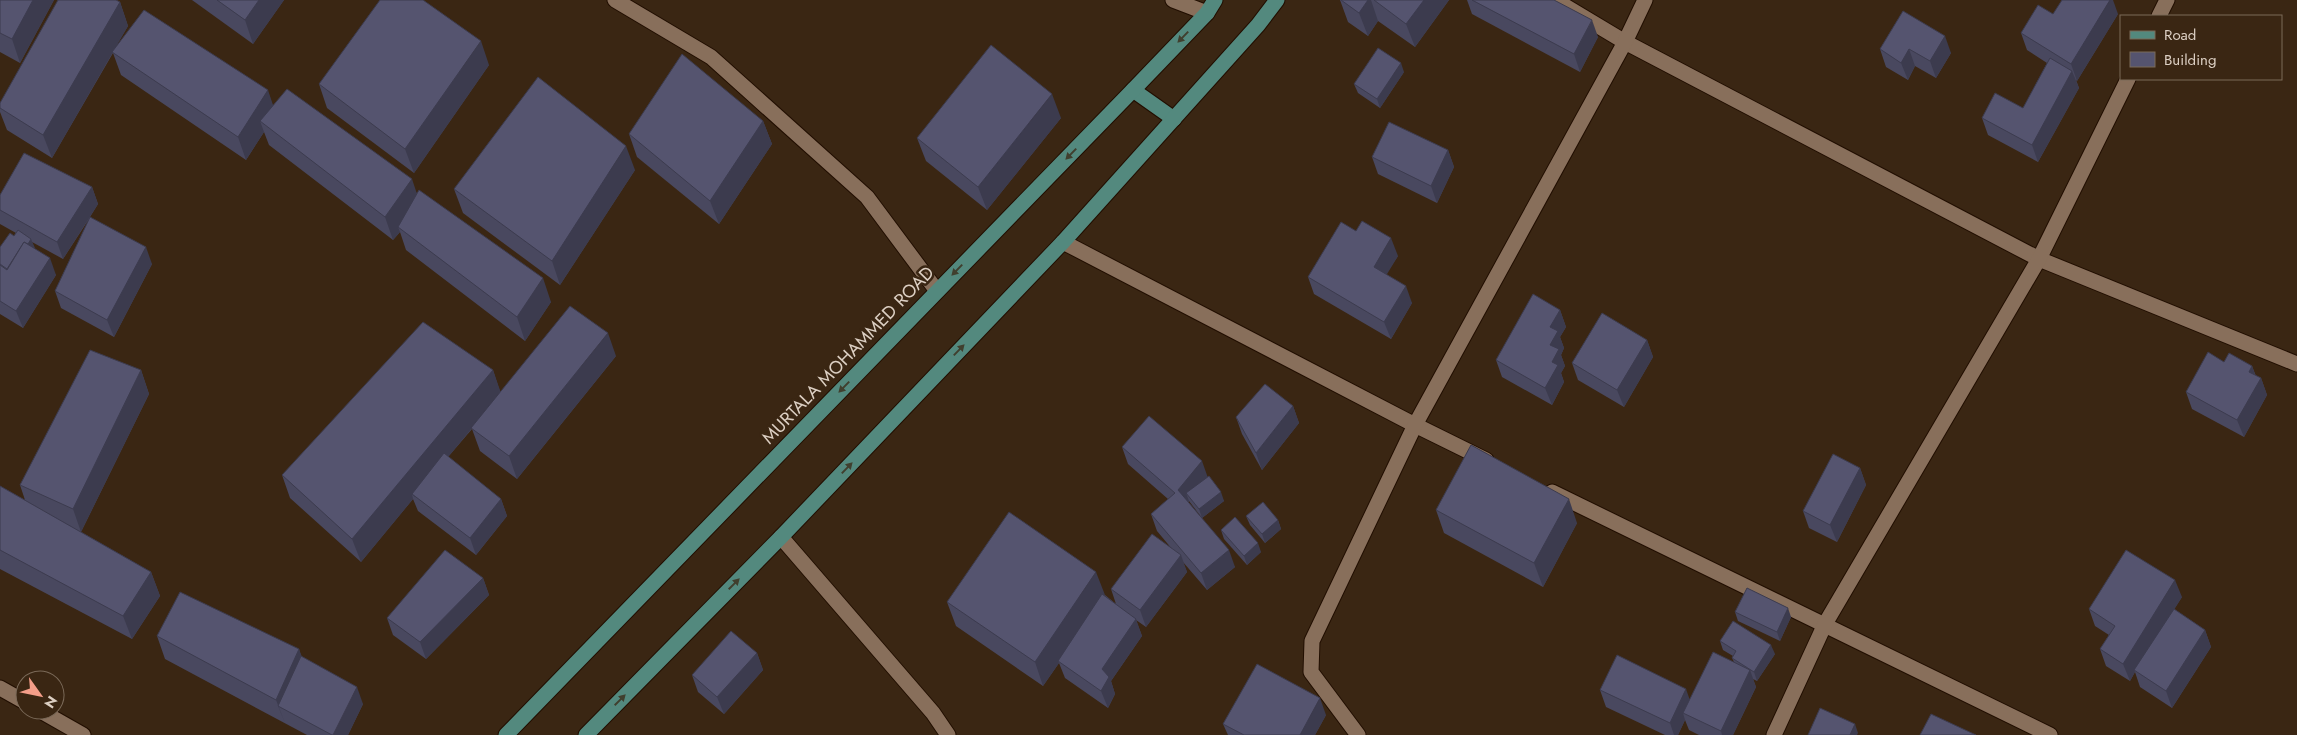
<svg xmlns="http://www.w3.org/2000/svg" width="2297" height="735" font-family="Jost,sans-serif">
<rect width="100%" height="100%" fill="#3a2613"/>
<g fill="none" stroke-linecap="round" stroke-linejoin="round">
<!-- minor casing -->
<g stroke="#210e00" stroke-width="17">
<g id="minor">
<path d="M615,0L711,57L867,197L937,291"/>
<path d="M1173,0L1207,13"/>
<path d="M1555,0L1625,42L2039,259L2297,364"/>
<path d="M2159,16L2167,0"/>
<path d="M1063,242L1415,425L1486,460"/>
<path d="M1552,492L2050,735"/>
<path d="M781,537L933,713L948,735"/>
<path d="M0,688L25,702"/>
<path d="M39,710L83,735"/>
<path d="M1358,735L1311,672L1312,641L1415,425L1625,42L1645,0"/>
<path d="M1774,735L1825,624L2039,259L2128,79"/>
</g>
</g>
<!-- major casing -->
<g stroke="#210e00" stroke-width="17">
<g id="major">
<path d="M1133,90L1174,119"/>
<path d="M506,735L1133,90L1207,13L1215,0"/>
<path d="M586,735L781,537L1063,242L1258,25L1277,0"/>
</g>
</g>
<!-- minor -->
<use href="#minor" stroke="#886f5b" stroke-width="15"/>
<!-- major -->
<use href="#major" stroke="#53897e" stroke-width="15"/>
</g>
<!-- wall -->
<g fill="#49485f">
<path d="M0,0H54L20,63L0,52Z"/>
<path d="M192,0H284L253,44Z"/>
<path d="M1340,0H1449L1415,47L1378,21L1368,36L1348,22Z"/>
<path d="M1467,0H1554L1598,37L1580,72L1472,14Z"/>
<path d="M120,2L128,26L116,46L273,105L417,193L551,302L525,341L406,250L400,232L393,240L269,145L264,132L246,160L121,75L113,53L52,158L7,130L0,112V103Z"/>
<path d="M1903,11L1951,53L1936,78L1915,66L1908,80L1886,67L1880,49Z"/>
<path d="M2118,14L2077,81L2076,80L2079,88L2038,162L1988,135L1982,118L2023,108L2047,63L2027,50L2021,33Z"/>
<path d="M489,65L414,173L327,108L319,84Z"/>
<path d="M1404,72L1380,108L1358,93L1354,84Z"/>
<path d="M1061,118L987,210L926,161L917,138Z"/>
<path d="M763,121L772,144L719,224L637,157L629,134Z"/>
<path d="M1448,150L1454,167L1437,203L1378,174L1372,157Z"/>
<path d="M635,170L560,285L463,213L454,189Z"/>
<path d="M92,187L98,204L90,217L152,264L114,337L61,308L55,291L89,219L63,259L32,242L34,248L56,275L23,328L0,314V247L14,236L16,233L0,224V195Z"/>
<path d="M1398,256L1386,274L1412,303L1391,339L1314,294L1308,277Z"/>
<path d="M1560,310L1566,327L1560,337L1564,348L1561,355L1565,366L1561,373L1564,382L1552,405L1502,377L1496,360Z"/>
<path d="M1647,340L1653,357L1624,407L1578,380L1572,363Z"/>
<path d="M616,356L517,479L480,451L472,429L448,457L501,499L507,516L476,555L418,511L413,499L361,562L290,498L282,475L493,370L500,392Z"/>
<path d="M2224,362L2252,366L2256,376L2261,378L2267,395L2244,437L2192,409L2186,392Z"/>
<path d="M141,370L149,394L81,532L151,572L160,596L132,639L0,569V486L25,500L20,485Z"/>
<path d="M1293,406L1299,423L1262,470L1242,434L1236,417Z"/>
<path d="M1122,447L1208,477L1224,501L1202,518L1189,501L1188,503L1235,567L1207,590L1183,562L1187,572L1146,627L1136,620L1142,636L1111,681L1115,694L1108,708L1065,678L1059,663L1043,686L956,626L947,602L1105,595L1116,604L1111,589L1172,549L1157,531L1151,514L1168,499L1128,464Z"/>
<path d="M1860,468L1866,485L1837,542L1809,528L1803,511Z"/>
<path d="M1436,510L1577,523L1543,587L1444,533Z"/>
<path d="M1246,516L1278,520L1281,529L1265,543L1250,525Z"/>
<path d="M1221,530L1261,552L1247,565L1224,539Z"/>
<path d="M483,578L489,595L426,659L393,635L387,618Z"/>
<path d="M2182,597L2174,609L2205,630L2211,647L2172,708L2140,687L2135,672L2130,681L2106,666L2100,649L2109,635L2095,626L2089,609Z"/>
<path d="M1735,612L1791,617L1780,641L1738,621Z"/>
<path d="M157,636L299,649L301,656L363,704L348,735H307L165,659Z"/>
<path d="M1720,641L1775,654L1757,681L1753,679L1756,687L1733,735H1699L1689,730L1685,720L1678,735H1665L1606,707L1600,690L1690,699L1734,662L1732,658L1733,656L1723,650Z"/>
<path d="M757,653L763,670L724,714L698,692L692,675Z"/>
<path d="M1326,715L1315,735H1228L1223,724Z"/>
</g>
<!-- shaded-wall -->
<g fill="#3c3b4e">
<path d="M33,0H54L20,63L12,39Z"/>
<path d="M259,0H284L253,44L245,20Z"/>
<path d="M1368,0H1371L1378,21L1368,36L1359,13Z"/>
<path d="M1424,0H1449L1415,47L1406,24Z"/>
<path d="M2110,0H2113L2118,14L2077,81L2071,64Z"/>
<path d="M120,2L128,26L52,158L43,135Z"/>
<path d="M1592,20L1598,37L1580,72L1574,54Z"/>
<path d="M1945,36L1951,53L1936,78L1930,61Z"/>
<path d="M481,41L489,65L414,173L405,149Z"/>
<path d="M1909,49L1915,66L1908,80L1901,63Z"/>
<path d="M1401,63L1404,72L1380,108L1377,99Z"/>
<path d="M2072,71L2079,88L2038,162L2032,145Z"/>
<path d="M268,90L276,114L260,121L264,132L246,160L238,137Z"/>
<path d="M1052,94L1061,118L987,210L978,187Z"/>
<path d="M763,121L772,144L719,224L710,201Z"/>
<path d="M626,146L635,170L560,285L552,261Z"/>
<path d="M1448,150L1454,167L1437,203L1431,186Z"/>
<path d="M412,179L420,203L398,227L400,232L393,240L385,217Z"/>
<path d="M92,187L98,204L63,259L57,242Z"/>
<path d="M1391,238L1398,256L1381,284L1374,267Z"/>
<path d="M31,239L35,248L13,280L10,271Z"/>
<path d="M146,247L152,264L114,337L107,320Z"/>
<path d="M50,258L56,275L23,328L16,311Z"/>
<path d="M543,278L551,302L525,341L517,317Z"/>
<path d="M1406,286L1412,303L1391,339L1384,322Z"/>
<path d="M1560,310L1566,327L1560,337L1564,348L1561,355L1565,366L1561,373L1564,382L1552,405L1545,388L1552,362L1550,345V327Z"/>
<path d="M608,333L616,356L517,479L509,456Z"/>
<path d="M1647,340L1653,357L1624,407L1617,390Z"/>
<path d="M2252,366L2258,383L2261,378L2267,395L2244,437L2237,420L2249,372Z"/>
<path d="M141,370L149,394L81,532L73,509Z"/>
<path d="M493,370L501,393L415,497L412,494L413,499L361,562L352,539Z"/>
<path d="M1293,406L1299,423L1262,470L1256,453Z"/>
<path d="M1202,461L1208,478L1186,493L1189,501L1184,507L1178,490Z"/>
<path d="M1860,468L1866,485L1837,542L1830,525Z"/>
<path d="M1221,492L1224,501L1202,518L1199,509Z"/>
<path d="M501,499L507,516L476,555L470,538Z"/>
<path d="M1569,499L1577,523L1543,587L1534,563Z"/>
<path d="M1278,520L1281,529L1265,543L1262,534Z"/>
<path d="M1258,543L1261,552L1247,565L1244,556Z"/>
<path d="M1229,550L1235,567L1207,590L1201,573Z"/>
<path d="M1181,555L1187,572L1146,627L1140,610Z"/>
<path d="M151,572L160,596L132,639L123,616Z"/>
<path d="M1096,572L1105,595L1058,661L1059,663L1043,686L1035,662Z"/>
<path d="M483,578L489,595L426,659L420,642Z"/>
<path d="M2175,580L2182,597L2136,671L2134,670L2135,672L2130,681L2123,664Z"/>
<path d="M1788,608L1791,617L1780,641L1777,632Z"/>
<path d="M1136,619L1142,636L1111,681L1115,694L1108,708L1101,691L1102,669Z"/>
<path d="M2205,630L2211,647L2172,708L2166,691Z"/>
<path d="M1771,645L1775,654L1757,681L1754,672Z"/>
<path d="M299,649L308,673L278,706L285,723L276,700Z"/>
<path d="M757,653L763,670L724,714L717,697Z"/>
<path d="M1750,670L1756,687L1733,735H1722L1721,731Z"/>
<path d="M357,687L363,704L348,735H333Z"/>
<path d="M1686,689L1692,706L1683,713L1685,720L1678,735H1674L1670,723Z"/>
<path d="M1320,698L1326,715L1315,735H1300Z"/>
<path d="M1855,724L1858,733L1857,735H1850Z"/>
</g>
<!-- building -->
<g fill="#55546f" stroke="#3c3b4e">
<path d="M0,0H33L12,39L0,33Z"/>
<path d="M58,0H116L120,2L43,135L0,108V103Z"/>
<path d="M217,0H259L245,20Z"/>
<path d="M380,0H423L481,41L405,149L319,84Z"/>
<path d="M1341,0H1368L1359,13Z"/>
<path d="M1374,0H1424L1406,24Z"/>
<path d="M1472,0H1554L1592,20L1574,54Z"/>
<path d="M2062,0H2110L2071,64L2021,33L2038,5L2053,14Z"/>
<path d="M144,10L268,90L238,137L112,52Z"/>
<path d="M1903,11L1945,36L1930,61L1909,49L1901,63L1880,49Z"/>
<path d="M991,45L1052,94L978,187L917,138Z"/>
<path d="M1378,48L1401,63L1377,99L1354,84Z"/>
<path d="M682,54L763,121L710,201L629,134Z"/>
<path d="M2050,58L2072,71L2032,145L1982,118L1995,93L2023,108Z"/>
<path d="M538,77L626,146L552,261L454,189Z"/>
<path d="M287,89L412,179L385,217L260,121Z"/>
<path d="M1389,122L1448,150L1431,186L1372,157Z"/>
<path d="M24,153L92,187L57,242L0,210V195Z"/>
<path d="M419,190L543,278L517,317L398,227Z"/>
<path d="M90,217L146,247L107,320L55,291Z"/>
<path d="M1362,221L1391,238L1374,267L1406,286L1384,322L1308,277L1341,222L1356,231Z"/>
<path d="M18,230L31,239L28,244L24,242L7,269L0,264V247L10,233L14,236Z"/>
<path d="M24,242L50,258L16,311L0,301V265L7,270Z"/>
<path d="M1533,294L1560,310L1550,327L1558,331L1550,345L1559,349L1552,362L1558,365L1545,388L1496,360Z"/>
<path d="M570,306L608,333L509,456L471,428Z"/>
<path d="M1602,313L1647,340L1617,390L1572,363Z"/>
<path d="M423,322L493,370L352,539L282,475Z"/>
<path d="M90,350L141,370L73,509L20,485Z"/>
<path d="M2208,352L2224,362L2229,353L2252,366L2249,372L2261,378L2237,420L2186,392Z"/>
<path d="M1265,384L1293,406L1256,453L1236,417Z"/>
<path d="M1149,416L1202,461L1178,490L1229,550L1201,573L1151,514L1175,493L1122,447Z"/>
<path d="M1471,445L1569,499L1534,563L1436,510Z"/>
<path d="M444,453L501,499L470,538L412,494Z"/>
<path d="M1833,454L1860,468L1830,525L1803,511Z"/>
<path d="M1209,476L1221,492L1199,509L1186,493Z"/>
<path d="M0,486L151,572L123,616L0,550Z"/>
<path d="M1263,502L1278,520L1262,534L1246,516Z"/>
<path d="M1009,512L1096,572L1035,662L947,602Z"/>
<path d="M1235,517L1258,543L1244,556L1221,530Z"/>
<path d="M1152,534L1181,555L1140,610L1111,589Z"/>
<path d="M445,550L483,578L420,642L387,618Z"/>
<path d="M2126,550L2175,580L2123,664L2100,649L2115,626L2089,609Z"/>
<path d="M1747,588L1788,608L1777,632L1735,612Z"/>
<path d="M180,592L299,649L276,700L157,636Z"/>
<path d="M1102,594L1136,619L1102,669L1109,677L1101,691L1058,661Z"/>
<path d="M2174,609L2205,630L2166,691L2134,670Z"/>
<path d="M1733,621L1771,645L1754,672L1732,658L1736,651L1720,641Z"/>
<path d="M731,631L757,653L717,697L692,675Z"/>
<path d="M1713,652L1750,670L1721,731L1683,713Z"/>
<path d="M1617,655L1686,689L1670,723L1600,690Z"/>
<path d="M301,656L357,687L333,735H332L278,706Z"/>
<path d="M1257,664L1320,698L1300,735H1244L1223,724Z"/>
<path d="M1820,708L1855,724L1850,735H1808Z"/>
<path d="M1931,714L1976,735H1920Z"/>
</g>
<!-- one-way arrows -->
<defs><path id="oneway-solid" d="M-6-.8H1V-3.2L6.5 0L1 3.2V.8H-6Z" transform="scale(1.25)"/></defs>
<g fill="#403f2e">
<use href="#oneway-solid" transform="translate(1183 37) rotate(134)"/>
<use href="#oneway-solid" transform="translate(1071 154) rotate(134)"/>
<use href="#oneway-solid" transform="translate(957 270) rotate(134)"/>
<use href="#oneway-solid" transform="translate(959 350) rotate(-46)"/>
<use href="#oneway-solid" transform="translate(844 387) rotate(134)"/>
<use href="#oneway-solid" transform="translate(847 468) rotate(-46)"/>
<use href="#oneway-solid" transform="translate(734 584) rotate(-45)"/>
<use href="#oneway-solid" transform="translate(620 700) rotate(-45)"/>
</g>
<g text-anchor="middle" stroke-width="5" stroke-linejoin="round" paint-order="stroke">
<!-- street labels -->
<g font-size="18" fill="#dccfc3" stroke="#3a2613">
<text transform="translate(848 355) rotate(-46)" y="6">MURTALA MOHAMMED ROAD</text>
</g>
</g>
<!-- legend -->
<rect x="2120" y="15" width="162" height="65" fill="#3a2613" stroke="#7b6a59"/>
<rect x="2130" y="31" width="25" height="8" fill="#53897e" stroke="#7b6a59"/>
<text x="2164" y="40" font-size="15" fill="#dccfc3">Road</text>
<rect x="2130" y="52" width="25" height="15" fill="#55546f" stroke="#7b6a59"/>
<text x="2164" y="65" font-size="15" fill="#dccfc3">Building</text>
<!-- north arrow -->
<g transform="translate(40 695) rotate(123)"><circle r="24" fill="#3a2613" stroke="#7b6a59"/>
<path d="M0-4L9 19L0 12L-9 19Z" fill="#f49e89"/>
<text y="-8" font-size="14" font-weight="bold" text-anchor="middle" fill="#dccfc3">N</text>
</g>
</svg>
